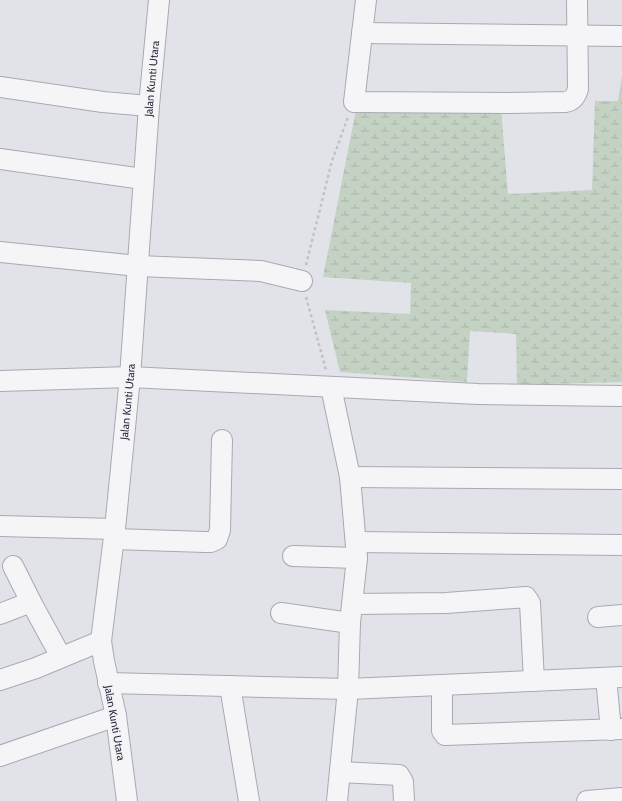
<svg xmlns="http://www.w3.org/2000/svg" width="622" height="801" font-family="Cabin,sans-serif">
<defs>
<pattern id="wetland-marsh" width="20" height="14" patternUnits="userSpaceOnUse"><rect width="20" height="14" fill="#c4d2c4"/><path d="M1 5h8M5 5V1M11 12h8M15 12V8" fill="none" stroke="#a9b5a9"/></pattern>
</defs>
<rect width="100%" height="100%" fill="#e2e3e9"/>
<!-- wetland -->
<path fill="url(#wetland-marsh)" d="M622,75V382L517,385L516,334L470,331L467,382L340,372L325,310L410,314L411,283L323,277L356,110L501,109L508,194L592,190L595,101H618Z"/>
<g fill="none" stroke-linecap="round" stroke-linejoin="round">
<!-- minor casing -->
<g stroke="#a8a9b3" stroke-width="22">
<g id="minor">
<path d="M366,0L354,102L509,103L565,102C573,101 576,96 578,89L577,0"/>
<path d="M362,33L622,36"/>
<path d="M0,87L103,102L149,106"/>
<path d="M0,159L143,179"/>
<path d="M0,252L138,266L261,271L302,281"/>
<path d="M0,381L130,377L478,394L622,396"/>
<path d="M331,387L350,477L357,558L350,623L348,689L337,801"/>
<path d="M350,477L622,479"/>
<path d="M0,526L115,529"/>
<path d="M114,539L205,542H211L217,539L220,530L222,440"/>
<path d="M356,542L622,545"/>
<path d="M293,556L357,558"/>
<path d="M13,566L31,602"/>
<path d="M353,604L446,603L526,597L530,603L534,681"/>
<path d="M281,613L350,623"/>
<path d="M0,614L31,602L61,657"/>
<path d="M598,617L622,615"/>
<path d="M606,678L611,730"/>
<path d="M0,680L36,668L101,641"/>
<path d="M108,683L348,689L622,677"/>
<path d="M442,685V731L445,735L622,729"/>
<path d="M230,686L249,801"/>
<path d="M0,756L116,716"/>
<path d="M340,772L399,775L403,782L404,801"/>
<path id="s1" d="M127,801L116,716L104,661L101,641L115,529L130,377L149,106L159,0"/>
<path d="M587,801L622,798"/>
</g>
</g>
<!-- path -->
<g stroke="#c1c1c8" stroke-width="2.5" stroke-dasharray="3 3" stroke-linecap="butt">
<path d="M306,265L332,161L348,117"/>
<path d="M306,297L326,370"/>
</g>
<!-- minor -->
<use href="#minor" stroke="#f5f5f8" stroke-width="20"/>
</g>
<g text-anchor="middle" stroke-width="3" stroke-linejoin="round" paint-order="stroke">
<!-- street labels -->
<g font-size="11" fill="#2c2e40" stroke="#f2f3f7">
<text dy="4" stroke="none"><textPath href="#s1" startOffset="727">Jalan Kunti Utara</textPath></text>
<text dy="4" stroke="none"><textPath href="#s1" startOffset="403">Jalan Kunti Utara</textPath></text>
<text transform="translate(115 723) rotate(80)" y="4">Jalan Kunti Utara</text>
</g>
</g>
</svg>
